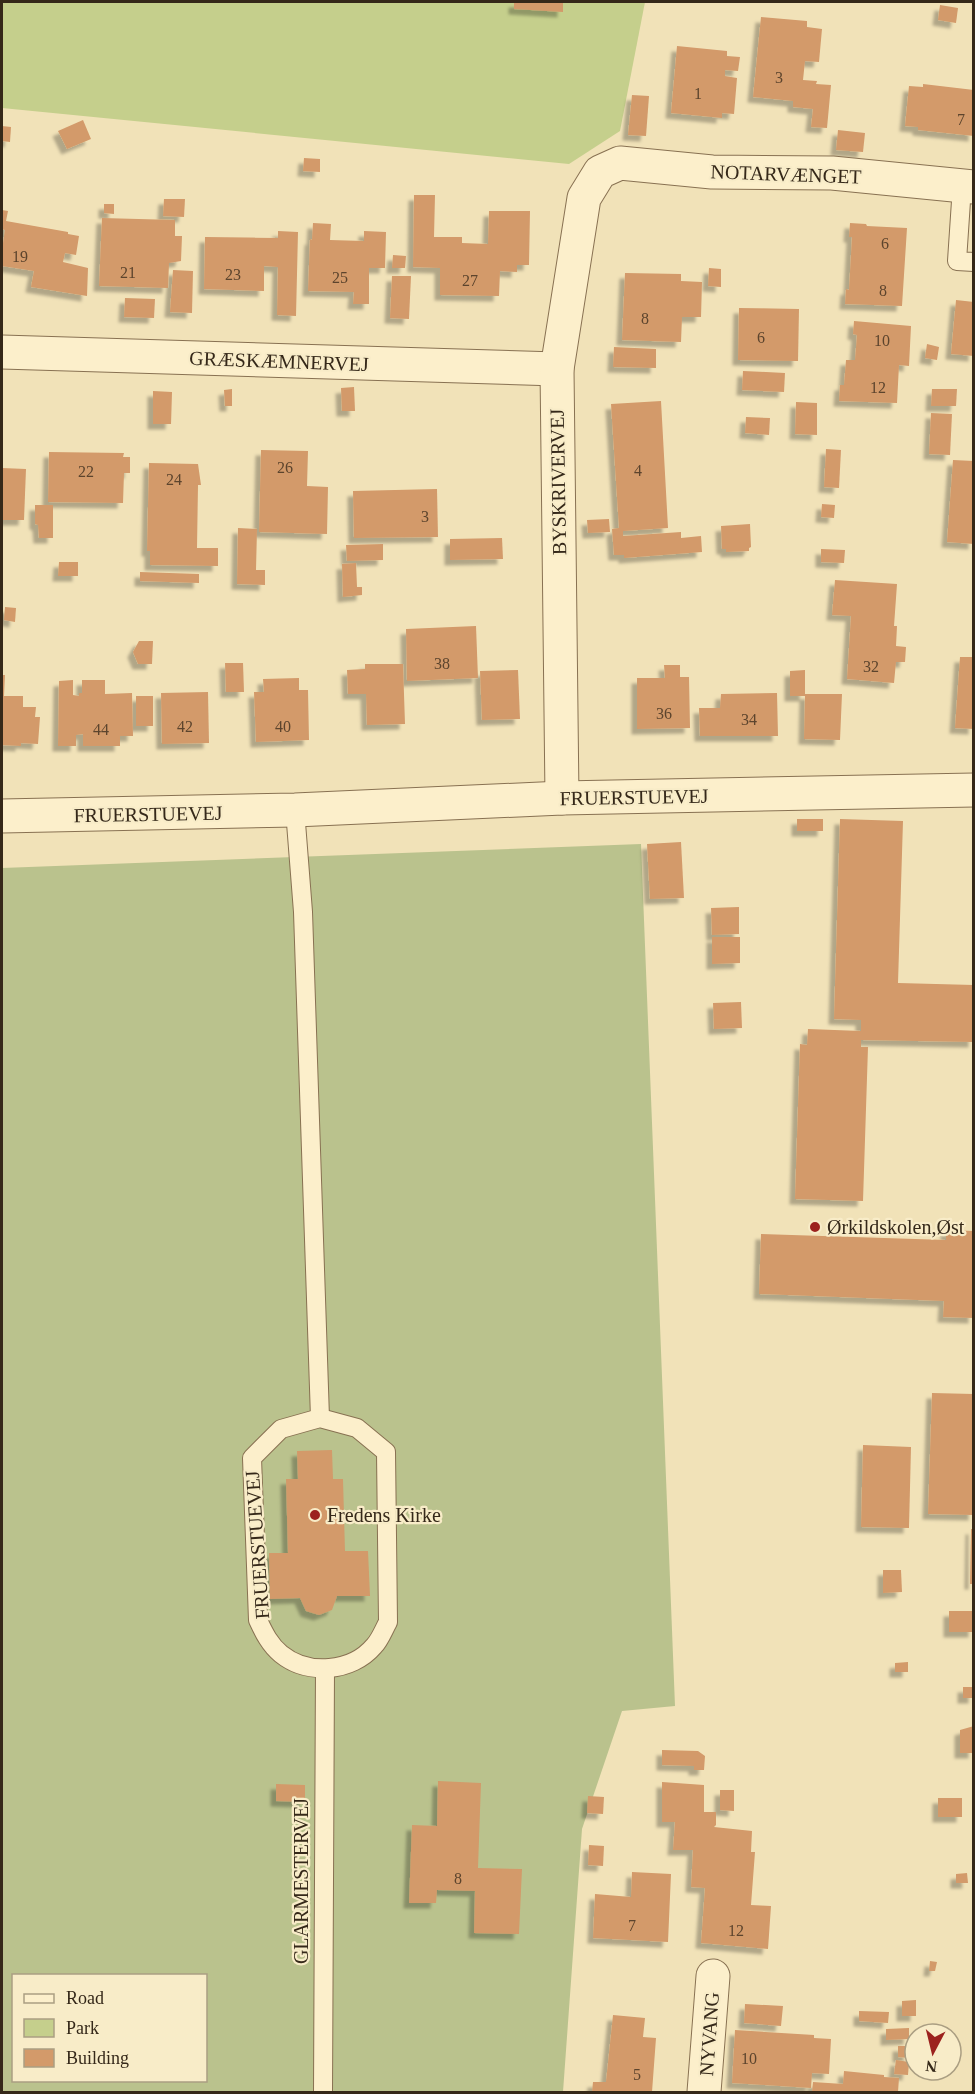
<svg xmlns="http://www.w3.org/2000/svg" width="975" height="2094" font-family="'Times New Roman',serif">
<defs>
<filter id="shadow"><feDropShadow dx="-5.5" dy="5.5" stdDeviation="1.5" flood-color="#0004"/></filter>
</defs>
<rect width="100%" height="100%" fill="#f1e2b8"/>
<!-- green -->
<path fill="#c5cf8c" d="M2,2H645L620,131L569,164L2,108Z"/>
<!-- cemetery -->
<path fill="#bac28d" fill-rule="evenodd" d="M641,844L675,1706L622,1711L582,1829L563,2092H2V868ZM14,1976H206V2080H14Z"/>
<!-- building -->
<g fill="#d39a6a" filter="url(#shadow)">
<path d="M514,2H563V12L514,9Z"/>
<path d="M940,5L958,8L956,23L938,20Z"/>
<path d="M761,17L807,21V27L822,29L819,62L805,61L803,80L817,81L816,84L831,85L827,128L811,127L813,109L793,107V101L753,97Z"/>
<path d="M677,46L727,51V56L740,57L738,71L725,70V76L737,78L734,114L722,113V118L671,113Z"/>
<path d="M923,84L974,90V136L918,130V127L905,126L909,86L923,87Z"/>
<path d="M632,95L649,96L646,136L628,135Z"/>
<path d="M83,120L91,139L67,149L58,131Z"/>
<path d="M2,126L11,127L10,142L2,141Z"/>
<path d="M838,130L865,133L863,152L836,150Z"/>
<path d="M304,158L320,159V172L303,171Z"/>
<path d="M414,195H435L434,237H462V243L488,244L489,211H530L529,265H517V272L500,271L499,296L440,295V268L413,267Z"/>
<path d="M164,199H185L184,217L163,216Z"/>
<path d="M104,204H114V214L104,213Z"/>
<path d="M2,210L8,211L6,221L68,232V234L79,236L76,255L65,253L63,262L88,268L87,296L31,287L34,271L2,266V250L5,230L2,229Z"/>
<path d="M102,218L175,220V236H182L181,261L169,263L168,288L99,286Z"/>
<path d="M313,223L331,224L330,240L364,241V231L386,232L385,268H369V304H353L354,292L308,291L310,239L312,240Z"/>
<path d="M850,223L866,224L867,226L907,228L902,306L845,304L846,289L849,290L852,237H849Z"/>
<path d="M278,231L298,232L296,316L277,315L278,267L264,266V291L204,289L205,237L278,238Z"/>
<path d="M393,255L406,256L405,268H392Z"/>
<path d="M709,268L721,269V287L708,286Z"/>
<path d="M173,270L193,271L192,313L170,312Z"/>
<path d="M625,273L681,274V281L702,282L701,317H682L681,342L622,340Z"/>
<path d="M392,276H411L409,319L390,318Z"/>
<path d="M125,298L155,299L154,318L124,317Z"/>
<path d="M956,300L974,302V356L951,354Z"/>
<path d="M739,308L799,309L798,361L738,360Z"/>
<path d="M854,321L911,326L909,366L899,365L897,403L839,401L840,385H844L846,360H855L857,335L853,334Z"/>
<path d="M927,344L939,347L937,360L925,358Z"/>
<path d="M614,347L656,349V368L613,367Z"/>
<path d="M743,371L785,373L784,392L742,390Z"/>
<path d="M354,387L355,411H342L341,388Z"/>
<path d="M232,389V406H225L224,390Z"/>
<path d="M932,389H957L956,406H931Z"/>
<path d="M153,391L172,392L171,424H153Z"/>
<path d="M661,401L668,528L623,531V536L681,532V538L701,536L702,552L624,558V555H614L612,529L619,528L611,404Z"/>
<path d="M796,402L817,403V435L795,434Z"/>
<path d="M931,413L952,414L950,455L929,454Z"/>
<path d="M746,417L770,418L769,435L745,433Z"/>
<path d="M826,449L841,450L839,488L824,487Z"/>
<path d="M261,450L308,451L307,486L328,487L327,534L259,532Z"/>
<path d="M49,452L124,453L123,457H130V473H124L123,503L48,502Z"/>
<path d="M953,460L974,461V544L947,542Z"/>
<path d="M149,463L198,464L201,485H198L197,548H218V566L150,565V551H147Z"/>
<path d="M2,468L26,469L24,520H2Z"/>
<path d="M437,489L438,537L354,538L353,491Z"/>
<path d="M822,504L835,505L834,518L821,517Z"/>
<path d="M35,505H53V538H39L38,525L35,524Z"/>
<path d="M609,519L610,532L588,533L587,520Z"/>
<path d="M750,524L751,547L749,548V551L726,552V549H722L721,526Z"/>
<path d="M238,528L257,529L256,570H265V585L237,584Z"/>
<path d="M502,538L503,559L450,560V539Z"/>
<path d="M383,544V560L347,561L346,545Z"/>
<path d="M821,549L845,550L844,563L821,562Z"/>
<path d="M59,562H78V576H58Z"/>
<path d="M356,563L357,587H362V595L343,597L342,564Z"/>
<path d="M140,572L199,574V583L140,581Z"/>
<path d="M835,580L897,584L894,626H897L896,646L906,647L905,662H896L894,683L847,679L851,616L832,615Z"/>
<path d="M5,607L16,608L15,622L4,620Z"/>
<path d="M476,626L478,678L407,681L406,629Z"/>
<path d="M139,641H153L152,664H138L133,652Z"/>
<path d="M960,657H974V729L955,728Z"/>
<path d="M225,663H243L244,692H226Z"/>
<path d="M365,664H403L405,724L367,725L366,694H348L347,670L365,669Z"/>
<path d="M664,665H680V677H689L690,728L637,729V678H665Z"/>
<path d="M518,670L520,719L482,720L480,671Z"/>
<path d="M805,670V694H842L840,740L804,739L805,696H790V671Z"/>
<path d="M2,675H5L4,696H23V707H36L35,717H40L38,744L21,743V746L2,745Z"/>
<path d="M299,678V690H308L309,740L256,742L254,692H264L263,679Z"/>
<path d="M73,680V695L79,696V693H82V680H105V694L132,693L133,736H120V746H83V734L76,735V746H58L59,681Z"/>
<path d="M208,692L209,743L162,744L161,693Z"/>
<path d="M777,693L778,736H700L699,708H720L721,694Z"/>
<rect x="136" y="696" width="17" height="30"/>
<rect x="797" y="819" width="26" height="12"/>
<path d="M840,819L903,821L898,983L974,985V1042L861,1040V1047H868L863,1201L795,1199L800,1044L807,1045L808,1029L861,1031V1020L834,1019Z"/>
<path d="M681,842L684,898L650,899L647,844Z"/>
<path d="M739,907V934L712,935L711,908Z"/>
<path d="M712,937H740V963L712,964Z"/>
<path d="M741,1002L742,1028L714,1029L713,1003Z"/>
<path d="M946,1230L974,1231V1318L943,1317L944,1301L759,1294L761,1234L946,1240Z"/>
<path d="M932,1393L974,1394V1515L928,1514Z"/>
<path d="M863,1445L911,1447L909,1528L861,1527Z"/>
<path d="M332,1450L333,1479H343L345,1551H368L370,1596H337L332,1610L319,1615L306,1611L300,1598L270,1599L269,1553H288L286,1479H298L297,1451Z"/>
<path d="M971,1529H974V1584H970Z"/>
<path d="M883,1570H901L902,1592L883,1593Z"/>
<rect x="949" y="1611" width="25" height="21"/>
<path d="M908,1662V1672H895V1663Z"/>
<rect x="963" y="1687" width="11" height="11"/>
<path d="M974,1726V1753H960V1730Z"/>
<path d="M662,1750L698,1751L705,1756L704,1770H694V1766L662,1765Z"/>
<path d="M438,1781L481,1783L478,1868L522,1869L519,1934L474,1933L475,1891L437,1890L436,1903H409L412,1825L437,1826Z"/>
<path d="M662,1782L704,1785V1812H716V1825L714,1827L752,1831L751,1852H755L751,1905L771,1906L768,1949L701,1943L705,1888L691,1887L693,1850H673L675,1822H662Z"/>
<path d="M276,1784L305,1785V1802L276,1801Z"/>
<path d="M720,1790H734V1811L720,1810Z"/>
<path d="M588,1796L604,1797L603,1814L587,1813Z"/>
<rect x="938" y="1798" width="24" height="19"/>
<path d="M589,1845L604,1846L603,1866L588,1865Z"/>
<path d="M632,1872L671,1874L668,1942L593,1938L595,1894L631,1897Z"/>
<path d="M967,1873L968,1883H956V1874Z"/>
<path d="M930,1961L937,1962L935,1971H929Z"/>
<path d="M916,2000V2016H902V2001Z"/>
<path d="M745,2004L783,2006L781,2026L744,2023Z"/>
<path d="M859,2011L889,2012L888,2023L859,2021Z"/>
<path d="M613,2015L645,2018L643,2037L656,2038L652,2092H592L593,2082H606Z"/>
<path d="M909,2028V2039L886,2040V2029Z"/>
<path d="M735,2030L814,2035V2038L831,2039L829,2074L812,2073L811,2088L732,2083Z"/>
<path d="M898,2046H909V2058L898,2057Z"/>
<path d="M896,2060L909,2062L908,2075L894,2074Z"/>
<path d="M844,2071L884,2075V2077L899,2078L898,2092H812L813,2082L843,2084Z"/>
</g>
<g fill="none" stroke-linecap="round" stroke-linejoin="round">
<!-- service casing -->
<g stroke="#887152" stroke-width="20">
<g id="service">
<path d="M962,186L957,261L974,262"/>
<path d="M295,810L303,912L320,1418"/>
<path d="M320,1418L357,1428L386,1452L388,1622C384,1629 380,1640 374,1646C352,1672 308,1676 281,1654C270,1645 264,1633 258,1620L252,1458L281,1429Z"/>
<path d="M323,2092L325,1669"/>
</g>
</g>
<!-- minor casing -->
<g stroke="#887152" stroke-width="35">
<g id="minor">
<path d="M2,352L557,369"/>
<path d="M562,798L557,369L584,198L600,172L620,163L712,172L832,173L974,187"/>
<path d="M2,816L295,810L562,798L974,790"/>
<path d="M704,2092L713,1976"/>
</g>
</g>
<!-- service -->
<use href="#service" stroke="#fcefcb" stroke-width="18"/>
<!-- minor -->
<use href="#minor" stroke="#fcefcb" stroke-width="33"/>
</g>
<!-- markers -->
<g fill="#9c221e" stroke="#f8ecc8" stroke-width="2">
<circle cx="815" cy="1227" r="6"/>
<circle cx="315" cy="1515" r="6"/>
</g>
<g text-anchor="middle" stroke-width="4.5" stroke-linejoin="round" paint-order="stroke">
<!-- number labels -->
<g font-size="16" fill="#5c442d">
<text x="779" y="83">3</text>
<text x="698" y="99">1</text>
<text x="961" y="125">7</text>
<text x="885" y="249">6</text>
<text x="20" y="262">19</text>
<text x="128" y="278">21</text>
<text x="233" y="280">23</text>
<text x="340" y="283">25</text>
<text x="470" y="286">27</text>
<text x="883" y="296">8</text>
<text x="645" y="324">8</text>
<text x="761" y="343">6</text>
<text x="882" y="346">10</text>
<text x="878" y="393">12</text>
<text x="285" y="473">26</text>
<text x="638" y="476">4</text>
<text x="86" y="477">22</text>
<text x="174" y="485">24</text>
<text x="425" y="522">3</text>
<text x="442" y="669">38</text>
<text x="871" y="672">32</text>
<text x="664" y="719">36</text>
<text x="749" y="725">34</text>
<text x="185" y="732">42</text>
<text x="283" y="732">40</text>
<text x="101" y="735">44</text>
<text x="458" y="1884">8</text>
<text x="632" y="1931">7</text>
<text x="736" y="1936">12</text>
<text x="749" y="2064">10</text>
<text x="637" y="2080">5</text>
</g>
<!-- street labels -->
<g font-size="20" fill="#352819" stroke="#f8ecc8">
<text transform="translate(786 174) rotate(2)" y="7">NOTARVÆNGET</text>
<text transform="translate(279 361) rotate(2)" y="7">GRÆSKÆMNERVEJ</text>
<text transform="translate(558 482) rotate(-91)" y="7">BYSKRIVERVEJ</text>
<text transform="translate(634 797) rotate(-1)" y="7">FRUERSTUEVEJ</text>
<text transform="translate(148 814) rotate(-1)" y="7">FRUERSTUEVEJ</text>
<text transform="translate(257 1545) rotate(-94)" y="7">FRUERSTUEVEJ</text>
<text transform="translate(301 1881) rotate(-90)" y="7">GLARMESTERVEJ</text>
<text transform="translate(709 2034) rotate(-86)" y="7">NYVANG</text>
</g>
<!-- poi labels -->
<g font-size="20" fill="#352819" stroke="#f8ecc8" text-anchor="start">
<text x="827" y="1234">Ørkildskolen,Øst</text>
<text x="327" y="1522">Fredens Kirke</text>
</g>
</g>
<!-- border -->
<rect width="975" height="2094" fill="none" stroke="#352819" stroke-width="6"/>
<!-- legend -->
<rect x="12" y="1974" width="195" height="108" fill="#f8ecc8" stroke="#aa9e82" stroke-width="1.5"/>
<rect x="24" y="1994" width="30" height="9" fill="#fcefcb" stroke="#aa9e82" stroke-width="1.5"/>
<text x="66" y="2004" font-size="18" fill="#352819">Road</text>
<rect x="24" y="2019" width="30" height="18" fill="#c5cf8c" stroke="#aa9e82" stroke-width="1.5"/>
<text x="66" y="2034" font-size="18" fill="#352819">Park</text>
<rect x="24" y="2049" width="30" height="18" fill="#d39a6a" stroke="#aa9e82" stroke-width="1.5"/>
<text x="66" y="2064" font-size="18" fill="#352819">Building</text>
<!-- north arrow -->
<g transform="translate(933 2052) rotate(187)"><circle r="28" fill="#f8ecc8" stroke="#aa9e82" stroke-width="1.5"/>
<path d="M0-4.5L10 22L0 15L-10 22Z" fill="#9c221e"/>
<text y="-9" font-size="16" font-weight="bold" text-anchor="middle" fill="#352819">N</text>
</g>
</svg>
